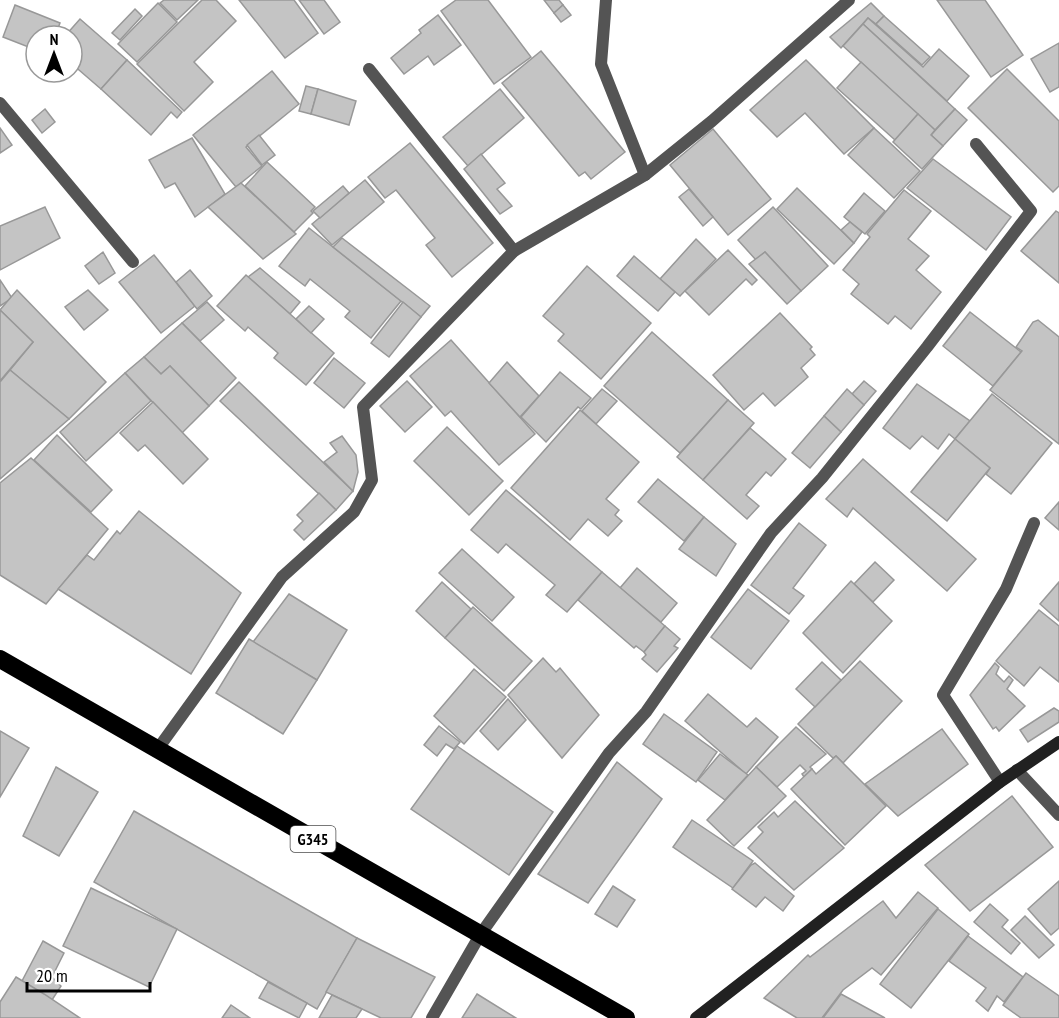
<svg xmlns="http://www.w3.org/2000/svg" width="1059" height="1018" font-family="'PT Sans Narrow',sans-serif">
<rect width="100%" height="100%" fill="#fff"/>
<!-- building -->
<g fill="#c4c4c4" stroke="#989898" stroke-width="1.5">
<path d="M164,0H198L177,20L160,3Z"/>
<path d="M202,0H216L236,21L194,62L213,82L184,111L137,64Z"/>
<path d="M239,0H294L318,33L285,58Z"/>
<path d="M299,0H324L340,22L324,34Z"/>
<path d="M456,0H488L531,57L494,84L441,11Z"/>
<path d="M544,0H559L563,5L554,13Z"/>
<path d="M937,0H985L1023,55L991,77Z"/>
<path d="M158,3L177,22L137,62L118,44Z"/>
<path d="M871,3L884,16L876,24L868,18L841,48L830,37Z"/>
<path d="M15,5L60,23L55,36H36V50L3,37Z"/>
<path d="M563,5L571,15L561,22L554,13Z"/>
<path d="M135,9L142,16L120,40L112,33Z"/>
<path d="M438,15L461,45L434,65L428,56L404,74L391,58L421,33L419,30Z"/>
<path d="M884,16L930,57L922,65L876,24Z"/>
<path d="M868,18L923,67L939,49L969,76L947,101L863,24Z"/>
<path d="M80,19L127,60L101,89L72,64V36H65Z"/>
<path d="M863,24L955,109L935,130L843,46Z"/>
<path d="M1059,43V87L1050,92L1031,59Z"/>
<path d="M541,51L625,152L591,179L585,172L579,176L502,83Z"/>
<path d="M127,60L182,112L177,118L171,112L151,135L101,89Z"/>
<path d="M806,60L874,128L844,154L805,113L777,137L750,110Z"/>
<path d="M861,62L918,114L895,140L837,88Z"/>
<path d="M1007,69L1059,121V186L1053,192L968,108Z"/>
<path d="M272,71L299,104L246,147L262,166L236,187L193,135Z"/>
<path d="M306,86L318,89L311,114L299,111Z"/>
<path d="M318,89L356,101L349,125L311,114Z"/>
<path d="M500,89L524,118L468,166L443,137Z"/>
<path d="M45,109L55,122L42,133L32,120Z"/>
<path d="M955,109L967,120L943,146L931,135Z"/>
<path d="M918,114L935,130L931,135L943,146L922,169L893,142Z"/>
<path d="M0,128L12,145L0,153Z"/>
<path d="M874,128L920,171L894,198L848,155Z"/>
<path d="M713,129L771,199L728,235L670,165Z"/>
<path d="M259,135L275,155L262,165L247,145Z"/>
<path d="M192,138L225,194L195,217L175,183L165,188L149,160Z"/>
<path d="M410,143L493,243L452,277L426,245L435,238L396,190L385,198L368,177Z"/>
<path d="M481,154L505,183L497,189L512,206L500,214L464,169Z"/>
<path d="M933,159L1011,217L986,250L907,188Z"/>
<path d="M267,162L315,207L311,211L313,213L294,232L245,186Z"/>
<path d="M365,180L384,202L332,245L312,224Z"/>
<path d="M241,183L296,234L263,259L208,207Z"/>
<path d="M343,186L349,193L320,218L313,211Z"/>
<path d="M797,188L854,243L834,264L777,209Z"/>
<path d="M689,189L713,217L703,226L679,197Z"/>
<path d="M904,190L931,211L908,239L929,256L916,270L941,292L911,329L895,316L888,324L851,294L859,284L843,270L870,237L867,234Z"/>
<path d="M864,193L885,211L865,234L844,217Z"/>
<path d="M45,207L60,238L0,270V226Z"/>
<path d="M773,207L828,266L801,291L765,252L756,260L738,240Z"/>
<path d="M1056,211L1059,213V283L1021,251Z"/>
<path d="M850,222L862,232L854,243L841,230Z"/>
<path d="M309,228L401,301L371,338L345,317L350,311L310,279L305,286L279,266Z"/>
<path d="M342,238L430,306L421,317L333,247Z"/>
<path d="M696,239L716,259L680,296L660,279Z"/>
<path d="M728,250L757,280L752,285L746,279L709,315L685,291Z"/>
<path d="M103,252L115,273L99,284L85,266Z"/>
<path d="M765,252L801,291L787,304L749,264Z"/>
<path d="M154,255L195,306L161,333L119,282Z"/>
<path d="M634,256L675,292L658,311L617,276Z"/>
<path d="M587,266L651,323L601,379L558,341L564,334L543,316Z"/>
<path d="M260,268L300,302L290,314L248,277Z"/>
<path d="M190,270L212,296L197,309L176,282Z"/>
<path d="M246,275L334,353L306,385L274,358L278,353L248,327L245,331L217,306Z"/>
<path d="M0,280L12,298L0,306Z"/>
<path d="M17,290L106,382L69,419L10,370L33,342L0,310Z"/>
<path d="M88,290L108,310L84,330L65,307Z"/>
<path d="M207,302L224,320L200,341L182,323Z"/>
<path d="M403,302L421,317L389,357L371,343Z"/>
<path d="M309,306L324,319L311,333L296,319Z"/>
<path d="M0,310L33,342L0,381Z"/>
<path d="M970,312L1021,352L993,386L943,346Z"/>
<path d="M780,313L812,347L810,349L815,355L801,368L808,377L775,406L763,393L744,410L713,375Z"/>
<path d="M1038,320L1059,337V444L990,390L1022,351L1016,347L1033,322Z"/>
<path d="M182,323L236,378L209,406L170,366L161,374L144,357Z"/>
<path d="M652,332L728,400L680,453L604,386Z"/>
<path d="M451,340L535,434L499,465L451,411L445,416L410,376Z"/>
<path d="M144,357L161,374L170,366L209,406L182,433L125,373Z"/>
<path d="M334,358L365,383L344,408L314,383Z"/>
<path d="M507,362L539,396L520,417L489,383Z"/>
<path d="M10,370L69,419L0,479V382Z"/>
<path d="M560,372L591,398L581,409L578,407L546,442L521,417Z"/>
<path d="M125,373L151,401L86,461L60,432Z"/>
<path d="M407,381L432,407L405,432L380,406Z"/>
<path d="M864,381L876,391L864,405L852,394Z"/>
<path d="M239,382L353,491L336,510L220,401Z"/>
<path d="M917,384L970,421L955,439L949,434L938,449L922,436L910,449L883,428Z"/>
<path d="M602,389L617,401L596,424L582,411Z"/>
<path d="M847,389L864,405L841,432L824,416Z"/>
<path d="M992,394L1052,443L1011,494L986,474L990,468L955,439Z"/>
<path d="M728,400L754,423L703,480L677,457Z"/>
<path d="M153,402L208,459L183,484L145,445L138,451L120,433Z"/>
<path d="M580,410L639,462L606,499L619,510L615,515L622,521L608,536L588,519L570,540L511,488Z"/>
<path d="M824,416L841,432L810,468L792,453Z"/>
<path d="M447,427L503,481L469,515L414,461Z"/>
<path d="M750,428L786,459L771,476L766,472L746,495L759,506L747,519L703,480Z"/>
<path d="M57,435L112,490L91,512L34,460Z"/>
<path d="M342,436L356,455L358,472L353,491L324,462L337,452L330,443Z"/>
<path d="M955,439L990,468L947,521L911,492Z"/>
<path d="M31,458L108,529L46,604L0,575V483Z"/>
<path d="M863,459L976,559L947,591L853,508L847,517L826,499Z"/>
<path d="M658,479L704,517L684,541L638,502Z"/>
<path d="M506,490L602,572L567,612L546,595L555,585L506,544L498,553L471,530Z"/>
<path d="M319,493L336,510L304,540L294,530L303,521L297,515Z"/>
<path d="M1059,502V530L1045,518Z"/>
<path d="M139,511L241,593L191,674L58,589L87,555L94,560L117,531L120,534Z"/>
<path d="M704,517L736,544L716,576L679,549Z"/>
<path d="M799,523L826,545L793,588L804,596L789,614L751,585Z"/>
<path d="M462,549L514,597L492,621L439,573Z"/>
<path d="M875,562L894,580L873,602L854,584Z"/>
<path d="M637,568L677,603L661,622L620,588Z"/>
<path d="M602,572L665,626L644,652L636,646L634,648L578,600Z"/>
<path d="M851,581L892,621L843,673L803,633Z"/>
<path d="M442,582L471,609L445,638L416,611Z"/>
<path d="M1059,582V621L1040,604Z"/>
<path d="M748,589L789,621L751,669L711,637Z"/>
<path d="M289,594L347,630L317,680L253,642Z"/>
<path d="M473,607L532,661L504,691L445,638Z"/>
<path d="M1039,610L1059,626V682L1040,667L1024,686L996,661Z"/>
<path d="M665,626L680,639L674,646L678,648L657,672L642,659L646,655L644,652Z"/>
<path d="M249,639L317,680L283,734L216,693Z"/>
<path d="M543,658L556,672L560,668L599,715L562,758L508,695Z"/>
<path d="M860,661L902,701L843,763L836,756L833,758L798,724Z"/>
<path d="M822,662L841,680L815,707L796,689Z"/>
<path d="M995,663L999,667L996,674L1004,682L1009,676L1013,680L1007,689L1025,706L999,731L996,727L993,729L970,695Z"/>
<path d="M474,669L506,697L464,744L434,716Z"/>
<path d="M708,694L747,727L756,718L778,737L746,774L685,721Z"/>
<path d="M508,699L526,720L498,750L480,731Z"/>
<path d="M1054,708L1059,711V722L1028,742L1020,730Z"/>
<path d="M664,714L717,752L696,782L643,744Z"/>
<path d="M439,726L460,742L454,749L446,744L437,756L424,745Z"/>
<path d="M796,727L826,754L810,767L812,769L804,777L802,774L806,771L800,765L777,787L756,767Z"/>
<path d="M942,729L968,764L898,816L865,784Z"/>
<path d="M0,731L29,748L0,797Z"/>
<path d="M457,746L553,812L509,875L411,809Z"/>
<path d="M720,754L748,775L725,800L698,780Z"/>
<path d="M836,756L886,806L845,845L791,789L812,769L816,774Z"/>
<path d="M617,762L662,799L588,903L538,874Z"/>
<path d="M56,767L98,792L59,856L23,836Z"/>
<path d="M756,767L786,796L734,846L707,820Z"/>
<path d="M1012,796L1053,847L970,911L925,865Z"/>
<path d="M795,801L844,848L794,890L748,848L763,832L758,827L774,812L778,817Z"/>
<path d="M134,811L357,938L317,1009L94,882Z"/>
<path d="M692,820L753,861L733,888L673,847Z"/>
<path d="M755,863L794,896L783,911L765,897L756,907L732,889L751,865Z"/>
<path d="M1059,881V928L1051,935L1028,909Z"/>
<path d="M613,886L635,900L617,927L595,914Z"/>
<path d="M91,888L177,929L149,987L63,946Z"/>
<path d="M918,892L938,908L881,975L872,968L843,990L822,1018H797L764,998L808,955L810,957L883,901L896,918Z"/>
<path d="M990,904L1008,920L1002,927L1020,943L1011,954L974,922Z"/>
<path d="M938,909L969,934L911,1008L880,984Z"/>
<path d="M1025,916L1054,945L1039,958L1011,930Z"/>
<path d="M968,936L1023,977L1004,1002L997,996L988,1011L976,1001L986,988L949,961Z"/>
<path d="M357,938L435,977L411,1018H381L326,992Z"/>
<path d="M43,941L64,953L52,977L61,986L52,1000L22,981Z"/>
<path d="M1026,973L1059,996V1018H1021L1003,1005Z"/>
<path d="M16,977L44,994L80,1018H0V1002Z"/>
<path d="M268,982L307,1003L299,1018L259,998Z"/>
<path d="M477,994L516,1018H462Z"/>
<path d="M841,994L885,1018H823Z"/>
<path d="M332,995L362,1009L356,1018H319Z"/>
<path d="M231,1005L250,1018H222Z"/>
</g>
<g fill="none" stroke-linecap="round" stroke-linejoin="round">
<!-- lane -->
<g stroke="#545454" stroke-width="12">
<path d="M606,0L601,64L645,175"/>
<path d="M369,69L514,251"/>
<path d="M0,103L133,262"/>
<path d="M157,750L282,577L354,512L372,480L363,407L514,251L645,175L712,121L849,0"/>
<path d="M1017,770L1059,815"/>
<path d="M1000,782L943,695L1006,589L1034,523"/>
<path d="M432,1018L480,935L609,753L646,712L771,533L822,478L927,347L1031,211L976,144"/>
</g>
<!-- secondary -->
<path stroke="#212121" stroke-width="12" d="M696,1018L1000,782L1059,742"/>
<!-- highway -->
<path stroke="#000" stroke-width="18" d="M0,659L626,1018"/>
</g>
<g text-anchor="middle" stroke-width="4.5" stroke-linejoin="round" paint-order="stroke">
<!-- shield labels -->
<rect fill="#fff" stroke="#4c4c4c" stroke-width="1.5" x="290.5" y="826" width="45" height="26" rx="4.5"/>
<g font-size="16" font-weight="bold" fill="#000">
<text x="313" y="845">G345</text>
</g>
</g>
<!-- north arrow -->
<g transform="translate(54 54)"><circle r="28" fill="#ffffff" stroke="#999999" stroke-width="1.5"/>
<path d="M0-4.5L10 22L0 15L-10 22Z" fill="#000000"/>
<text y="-9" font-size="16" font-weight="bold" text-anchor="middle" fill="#000000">N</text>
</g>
<!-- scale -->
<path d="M27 982v9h123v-9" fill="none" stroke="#000000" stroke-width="3"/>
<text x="36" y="982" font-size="18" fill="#000000" stroke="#ffffff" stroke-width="4.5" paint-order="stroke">20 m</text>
</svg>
